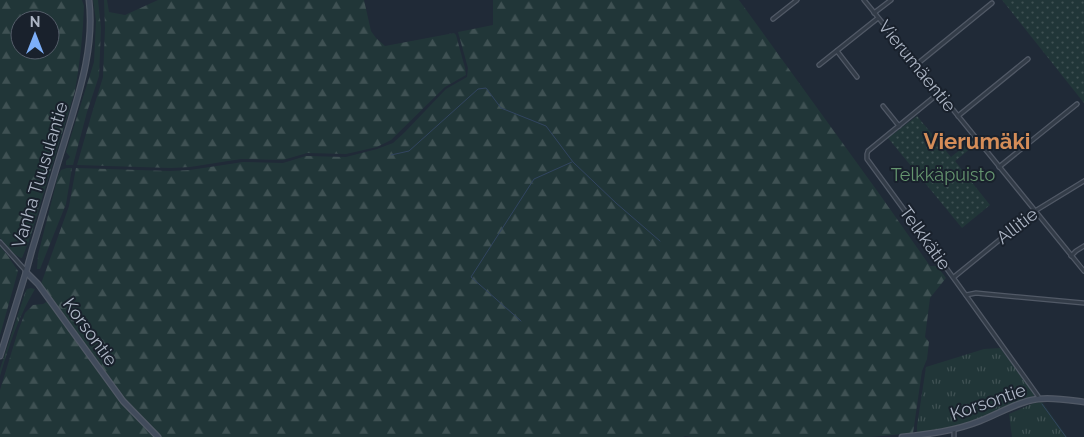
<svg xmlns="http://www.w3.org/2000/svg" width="1084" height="437" font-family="Raleway,sans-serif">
<defs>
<pattern id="grass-tufts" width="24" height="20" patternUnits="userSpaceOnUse" patternTransform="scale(1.25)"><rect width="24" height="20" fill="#213638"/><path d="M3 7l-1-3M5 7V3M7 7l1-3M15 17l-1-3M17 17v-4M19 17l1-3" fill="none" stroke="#3f5153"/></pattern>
<pattern id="forest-firs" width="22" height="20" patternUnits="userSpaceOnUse" patternTransform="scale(1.25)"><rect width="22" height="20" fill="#213638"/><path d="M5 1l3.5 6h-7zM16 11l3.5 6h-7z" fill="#3f5153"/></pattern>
<pattern id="park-dots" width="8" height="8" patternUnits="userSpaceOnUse" patternTransform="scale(1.25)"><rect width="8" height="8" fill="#213638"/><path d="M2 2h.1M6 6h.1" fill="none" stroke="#3f5153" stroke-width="1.8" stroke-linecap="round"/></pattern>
</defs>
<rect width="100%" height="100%" fill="#202a37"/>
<!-- grass -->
<g fill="url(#grass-tufts)">
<path d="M31,288L35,289C18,318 9,345 0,376V369L25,293L27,289Z"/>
<path d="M1000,348L1034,393V396C1006,404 981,420 953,428C941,431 929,432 917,432V426L926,367L984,349Z"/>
<path d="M1042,402L1067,437H1012L1009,414L1034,403Z"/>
</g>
<!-- forest -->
<g fill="url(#forest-firs)" fill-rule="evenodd">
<path d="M0,0H82L84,6C83,35 80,62 75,91L29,241L22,258C13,256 6,245 0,238ZM20,20H50V50H20Z"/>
<path d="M93,0H98L101,28L99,76L87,112L73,165H66V161L70,157L66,152L94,62L96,21Z"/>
<path d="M104,0H107L109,12L125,15L158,0H364L371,31L376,38L385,46L454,33L456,35L465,68L466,75L445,87L391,140L377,147L346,154L307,153L283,160L241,159L190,167L171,168L77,165L92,113L103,77L105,28Z"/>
<path d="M493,0H739L878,192L930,266H937L946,278L930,298L925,337L929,342L927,359L922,371L913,433L871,437H692L685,436L683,437H159L124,401L41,284L69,206L76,168L170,171L190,170L243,162L283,163L306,156L346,157L377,149L393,143L405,132L446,89L467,77L468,68L458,32L493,25Z"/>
<path d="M67,168H72L66,204L40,269H37L38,255L58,176L61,170Z"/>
<path d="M0,246L8,256L18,271L0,335Z"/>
<path d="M48,301L123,401L157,437H0V390L18,331L25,313L33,305L43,304Z"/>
</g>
<!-- park -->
<g fill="url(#park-dots)">
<path d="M1002,0H1084V103Z"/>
<path d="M917,116L951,157L972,140L976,144L955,161L990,205L962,228L888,138Z"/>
</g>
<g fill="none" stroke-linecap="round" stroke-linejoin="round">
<!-- stream -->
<g stroke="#324560" stroke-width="1">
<path d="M391,155L409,151L478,89L486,88L501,108L546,126L573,162L616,203L660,241"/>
<path d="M521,321L471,277L534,179L572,162"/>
<path d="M1042,404L1066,437"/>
</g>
<!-- street casing -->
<g stroke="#515966" stroke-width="5.5">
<g id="street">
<path d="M864,0L1084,271"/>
<path d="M874,13L891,0"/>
<path d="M773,19L797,0"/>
<path d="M837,51L857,77"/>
<path d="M819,65L878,18"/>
<path d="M916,65L992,3"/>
<path d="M939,93L868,151L867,154V159C925,238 981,316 1038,396V399"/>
<path d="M883,106L899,126"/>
<path d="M958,116L1028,59"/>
<path d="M999,167L1077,104"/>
<path d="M0,242L26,271"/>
<path d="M1071,256L1076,251L1084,246"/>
<path d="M954,277L1035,211L1084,181"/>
<path d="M966,295L976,293L986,294L1084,303"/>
<path d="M954,430V437"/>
</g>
</g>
<!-- secondary casing -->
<g stroke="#515966" stroke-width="7">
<g id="secondary">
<path d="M26,272L38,284L123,401L158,437"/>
<path d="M0,356L26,272L32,250C43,214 53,178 64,143C78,96 95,49 89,0"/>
<path d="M902,437C929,434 955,431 980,421C998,414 1019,401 1038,399C1053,397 1069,400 1084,402"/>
</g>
</g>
<!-- street -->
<use href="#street" stroke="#333c48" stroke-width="3"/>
<!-- secondary -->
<use href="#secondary" stroke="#414b5b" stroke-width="4.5"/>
</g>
<g text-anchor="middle" stroke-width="4" stroke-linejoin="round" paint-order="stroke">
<!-- street labels -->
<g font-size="18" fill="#adb6c5" stroke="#19212c">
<text transform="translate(917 66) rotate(51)" y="6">Vierumäentie</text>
<text transform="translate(40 175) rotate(-73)" y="6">Vanha Tuusulantie</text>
<text transform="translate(1017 226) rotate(-38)" y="6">Allitie</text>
<text transform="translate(925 238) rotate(54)" y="6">Telkkätie</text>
<text transform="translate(90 332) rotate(54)" y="6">Korsontie</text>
<text transform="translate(988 402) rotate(-19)" y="6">Korsontie</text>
</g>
<!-- park labels -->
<g font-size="18" fill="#65956f" stroke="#19212c">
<text x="943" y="181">Telkkäpuisto</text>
</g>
<!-- district labels -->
<g font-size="22" font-weight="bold" fill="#d58d58" stroke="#19212c">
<text x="977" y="149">Vierumäki</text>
</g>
</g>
<!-- north arrow -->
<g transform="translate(35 35)"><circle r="24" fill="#19212c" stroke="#545d69"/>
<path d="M0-4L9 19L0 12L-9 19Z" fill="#7daff9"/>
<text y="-8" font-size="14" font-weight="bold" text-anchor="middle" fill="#adb6c5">N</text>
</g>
</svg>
